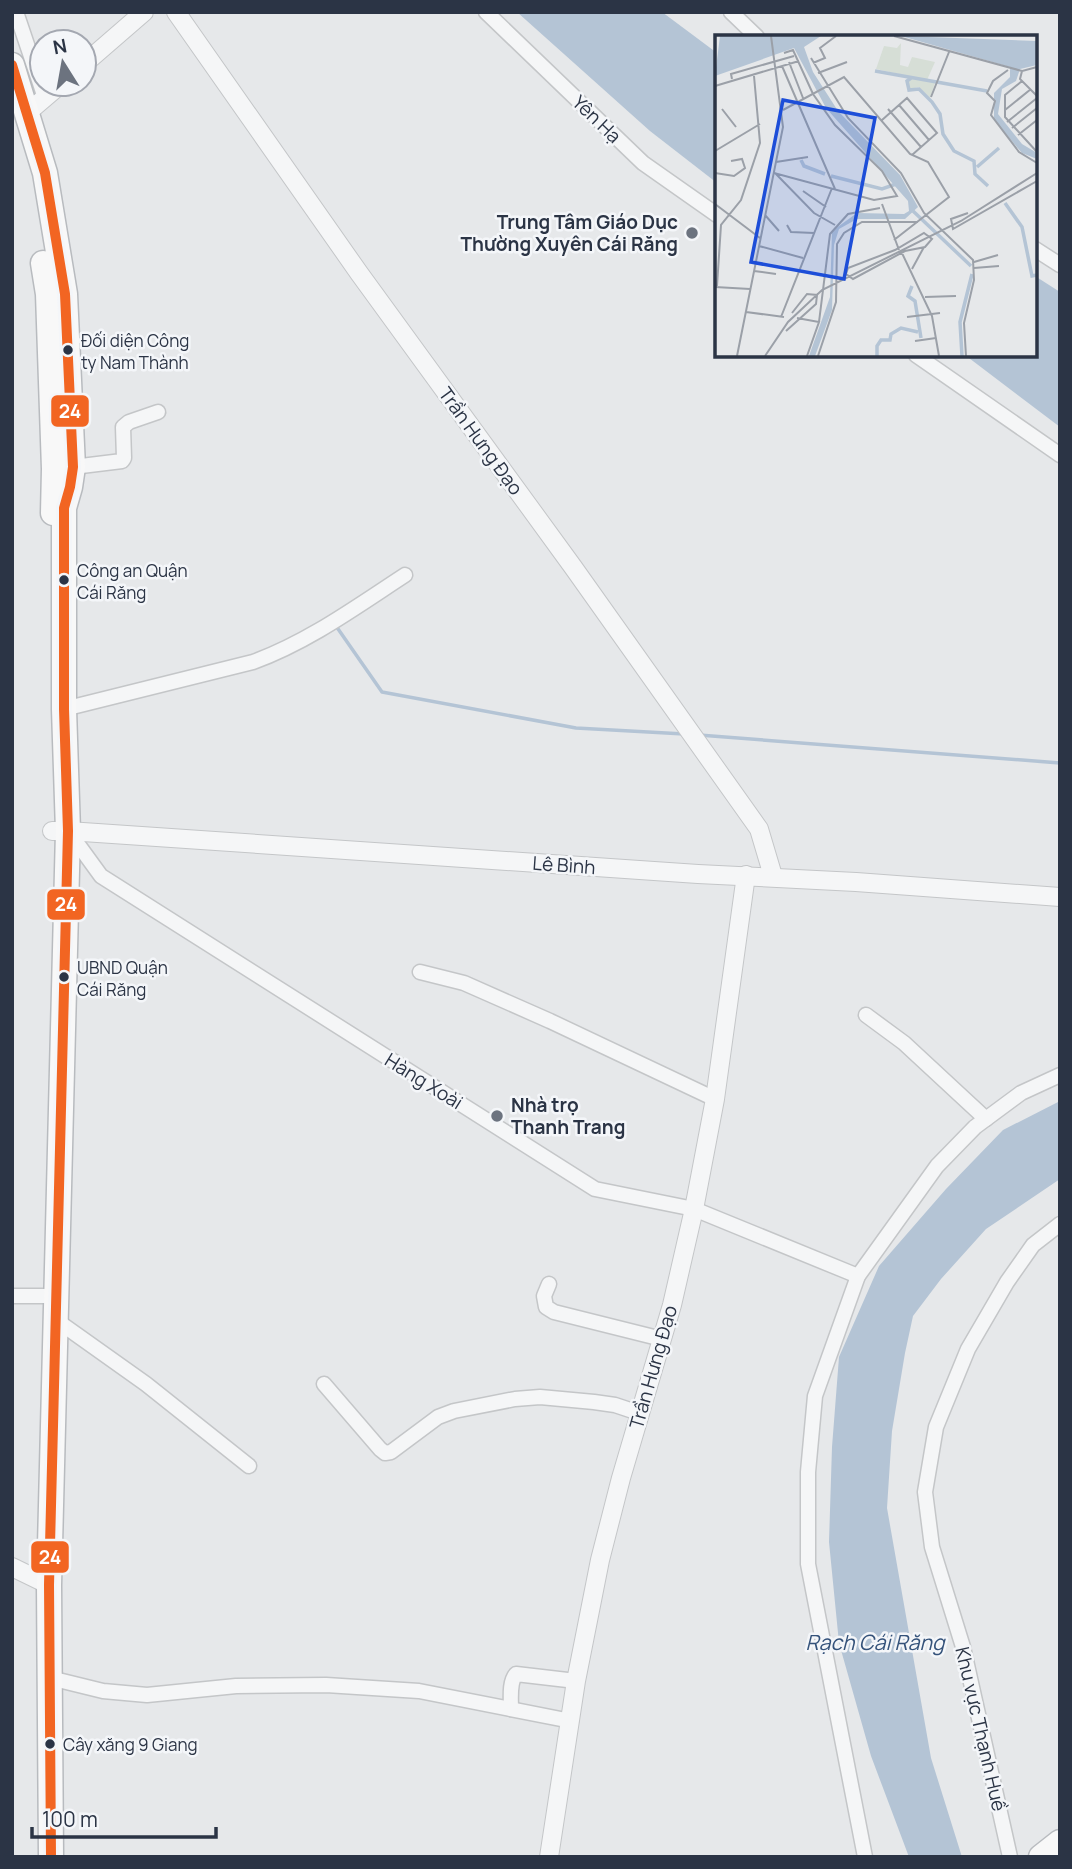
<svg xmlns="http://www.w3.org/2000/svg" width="1072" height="1869" font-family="Manrope,sans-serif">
<rect width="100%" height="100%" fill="#e6e8ea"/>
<!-- water -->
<g fill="#b4c4d5">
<path d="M517,12H662L717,53V183L650,131Z"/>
<path d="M1035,276L1060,292V427L965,355H1035Z"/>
<path d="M1060,1101V1179L986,1229L941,1279L913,1316L905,1353L892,1431L887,1508L931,1758L962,1857H909L871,1756L839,1643L829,1542L832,1447L839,1357L879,1266L946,1189L1003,1130Z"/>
</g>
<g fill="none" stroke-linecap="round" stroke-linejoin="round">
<!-- stream -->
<g stroke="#b4c4d5" stroke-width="3.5">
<path d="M336,626L382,692L576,728L684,734"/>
<path d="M699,735L1060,763"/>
</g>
<!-- minor casing -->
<g stroke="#c4c6c8" stroke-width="17">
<g id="minor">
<path d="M16,12L45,98"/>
<path d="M486,12L643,163L717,215"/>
<path d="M731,12L757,37"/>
<path d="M1035,249L1060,265"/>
<path d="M916,355L1060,455"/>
<path d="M73,467L122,461L124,458L123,427L129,422L158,412"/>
<path d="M64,709L253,662C308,642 356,607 405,575"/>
<path d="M69,832L101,876L595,1189L694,1209L858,1276"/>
<path d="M420,972L464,983L550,1021L715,1099"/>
<path d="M866,1015L904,1043L986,1119"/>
<path d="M549,1284L544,1296L546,1307L554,1312L662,1339"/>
<path d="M12,1296H45"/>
<path d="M56,1320L146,1384L249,1466"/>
<path d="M324,1384L380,1449L385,1453L391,1452L438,1417L454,1411L515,1399L540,1397L594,1402L615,1405L639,1413"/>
<path d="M50,1678L103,1691L147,1695L236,1686L326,1685L419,1691L571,1721"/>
<path d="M511,1709C511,1698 509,1682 516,1674L576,1681"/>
<path d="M865,1857L808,1564V1472L815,1396L858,1276L937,1166L975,1127L1021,1093L1060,1075"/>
<path d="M1010,1857L963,1647L932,1547L925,1492L936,1427L968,1349L1007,1282L1033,1245L1060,1224"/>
</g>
</g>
<!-- tertiary casing -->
<g stroke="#c4c6c8" stroke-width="20">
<g id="tertiary">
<path d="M176,12L359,273L573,567L759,829L773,876"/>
<path d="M84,64L144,12"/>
<path d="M27,113L61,84"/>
<path d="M52,831H68L698,874L856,882L1060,897"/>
<path d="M12,1567L49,1585"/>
<path d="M549,1857L576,1681L600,1560L621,1478L672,1305L694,1209L715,1099L746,875"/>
</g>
</g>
<!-- trunk casing -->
<g stroke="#b8bbbf" stroke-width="27">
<g id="trunk">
<path d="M12,65L45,173L65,294L73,467L70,487L64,508V709L68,831L49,1585L51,1857"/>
<path d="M43,263L48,294L54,469L53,513"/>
<path d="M1041,1857L1060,1842"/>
</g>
</g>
<!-- minor -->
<use href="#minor" stroke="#f5f6f7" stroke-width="14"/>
<!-- tertiary -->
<use href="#tertiary" stroke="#f5f6f7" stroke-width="18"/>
<!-- trunk -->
<use href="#trunk" stroke="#f8f8f8" stroke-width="24"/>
<!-- bus-1 casing -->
<g stroke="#f4f6f9" stroke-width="16">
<path id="bus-1" d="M12,65L45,173L65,294L73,467L70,487L64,508V709L68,831L49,1585L51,1857"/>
</g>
<!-- bus-1 -->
<use href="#bus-1" stroke="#f26522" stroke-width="10"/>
</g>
<!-- markers -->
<g fill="#6c737f" stroke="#f4f6f9" stroke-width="2.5">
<circle cx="692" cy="233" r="7"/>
<circle cx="497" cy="1116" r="7"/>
</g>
<g fill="#2b3445" stroke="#f4f6f9" stroke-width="2.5">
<circle cx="68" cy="350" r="6"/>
<circle cx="64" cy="580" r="6"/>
<circle cx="64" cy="977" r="6"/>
<circle cx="50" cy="1744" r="6"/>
</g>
<g text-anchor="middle" stroke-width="5" stroke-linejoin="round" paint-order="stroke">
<!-- bus labels -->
<g font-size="17" fill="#2b3445" stroke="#f4f6f9" text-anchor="start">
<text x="81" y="347">Đối diện Công<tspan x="81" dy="22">ty Nam Thành</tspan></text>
<text x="77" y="577">Công an Quận<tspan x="77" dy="22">Cái Răng</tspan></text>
<text x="77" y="974">UBND Quận<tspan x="77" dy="22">Cái Răng</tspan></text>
<text x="63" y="1751">Cây xăng 9 Giang</text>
</g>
<!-- street labels -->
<g font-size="19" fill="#2b3445" stroke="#f4f6f9">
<text transform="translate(597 119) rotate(44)" y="7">Yên Hạ</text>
<text transform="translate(481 441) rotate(54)" y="7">Trần Hưng Đạo</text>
<text transform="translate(564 865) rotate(4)" y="7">Lê Bình</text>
<text transform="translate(424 1081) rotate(32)" y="7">Hàng Xoài</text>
<text transform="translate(653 1367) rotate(-74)" y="7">Trần Hưng Đạo</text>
<text transform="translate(981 1729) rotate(77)" y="7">Khu vực Thạnh Huề</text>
</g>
<!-- poi labels -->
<g font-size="19" font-weight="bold" fill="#2b3445" stroke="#f4f6f9" text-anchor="end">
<text x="678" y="229">Trung Tâm Giáo Dục<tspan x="678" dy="22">Thường Xuyên Cái Răng</tspan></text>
<text x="511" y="1112" text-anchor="start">Nhà trọ<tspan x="511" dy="22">Thanh Trang</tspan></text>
</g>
<!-- water labels -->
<g font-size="21" font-style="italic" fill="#34527a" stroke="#f4f6f9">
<text x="875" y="1650">Rạch Cái Răng</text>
</g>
</g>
<!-- overview -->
<g transform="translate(715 35)">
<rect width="322" height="322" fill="#e6e8ea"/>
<path d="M186,8L185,30L193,32L197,22L220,27L212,45L161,34L169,11L182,13ZM197,43L220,48L215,63L204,52L195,54L192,47Z" fill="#d6ded6"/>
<path d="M5,1H106L89,12L98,37L123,76L185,140L203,172L190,184H142L124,194L119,210L117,275L100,321H94L115,262L117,196L142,178L189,179L194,176L193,166L111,73L79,13L0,41ZM186,1L322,6V30L305,34L301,46L287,54L283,79L307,109L322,118V124L307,118L279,85V58L295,42V32Z" fill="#b4c4d5"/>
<path fill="none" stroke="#b4c4d5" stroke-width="3.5" d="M160,36L272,56M196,43L192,46L194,55L204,54L217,67L225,79L228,99L239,116L259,126L260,139L273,151M86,125L89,131L110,139M262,132L284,113M116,141L167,154L181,149M290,168L307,192L317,241L322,240M198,176L256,231M197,251L193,261L200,266L206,303M162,321V311L166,305H175L176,299L186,293L203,297M247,321L245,287L257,239"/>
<path fill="none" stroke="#9ba0a8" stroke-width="2" d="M179,1L307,36M96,23L133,83L186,138L209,178L258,225L259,245L249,288L251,321M74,27L88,63M98,28L110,23L105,13L121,1M67,31L120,154M322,32L307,36L305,44L322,61M293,35L278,46L272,58L280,66L276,80L304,117L322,128M103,38L132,27M17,44L16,39L79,21M307,46L290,60V82L322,117M0,51L84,26M216,62L234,17M184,70L214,105M7,74L21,92M173,74L206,112M68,75L129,42L195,119L213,127L234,162L179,205M290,75L316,54M167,85L192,63L222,98L197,120M292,87L322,63M297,93L322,73M303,100L322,85M0,116L45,89M61,127L93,122M0,138L19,141L30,133L27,124L16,126M59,138L159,165L182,161L167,136L120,90L98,59L78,15L69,18M60,138L99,178L120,190M88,156L111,172M0,169L45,203M167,169L184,215M253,178L236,184L238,194L322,146M50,180L64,196M72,190L76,197L99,198M209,198L217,204L210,212L190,216L138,244L131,239L133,233L180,215ZM44,211L88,223M186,216L217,281L224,321M259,227L283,220M259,233L284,231M197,234L209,212M39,236L61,239M2,251L6,190L26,165L45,108L39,41M0,252L35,254M210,262L241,261M31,277L69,282M66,282L117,153M192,282L225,278M82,283L104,287L92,321M104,287L115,199L133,179L165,173M71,296L101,269L102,260L92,259L77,278M200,306L221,303M22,321L68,92L56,1M50,321L73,287L107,255L246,186L322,138M103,321L121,267L122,209L129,198L147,187H203"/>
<path fill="#1d4ed8" fill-opacity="0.15" stroke="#1d4ed8" stroke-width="3.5" d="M68,65L160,83L129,244L36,227Z"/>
<rect width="322" height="322" fill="none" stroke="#2b3445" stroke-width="3.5"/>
</g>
<g stroke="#f4f6f9" stroke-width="2.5">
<rect x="50" y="394" width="40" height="34" rx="7" fill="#f26522"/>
<rect x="46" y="888" width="40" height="33" rx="7" fill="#f26522"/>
<rect x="30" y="1540" width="40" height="34" rx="7" fill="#f26522"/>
</g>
<g font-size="19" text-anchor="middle" font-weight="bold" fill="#fff">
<text x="70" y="418">24</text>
<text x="66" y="911">24</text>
<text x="50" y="1564">24</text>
</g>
<!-- border -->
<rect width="1072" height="1869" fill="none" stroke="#2b3445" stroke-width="28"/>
<!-- north arrow -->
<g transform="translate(63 63) rotate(349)"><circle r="33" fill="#f4f6f9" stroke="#a4a8b1" stroke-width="2"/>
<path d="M0-5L12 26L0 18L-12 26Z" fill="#6c737f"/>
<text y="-10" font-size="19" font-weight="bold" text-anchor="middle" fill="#2b3445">N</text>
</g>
<!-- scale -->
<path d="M32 1827v10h184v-10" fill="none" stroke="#2b3445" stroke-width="3.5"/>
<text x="42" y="1827" font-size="21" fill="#2b3445" stroke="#f4f6f9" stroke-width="5" paint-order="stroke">100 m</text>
</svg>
